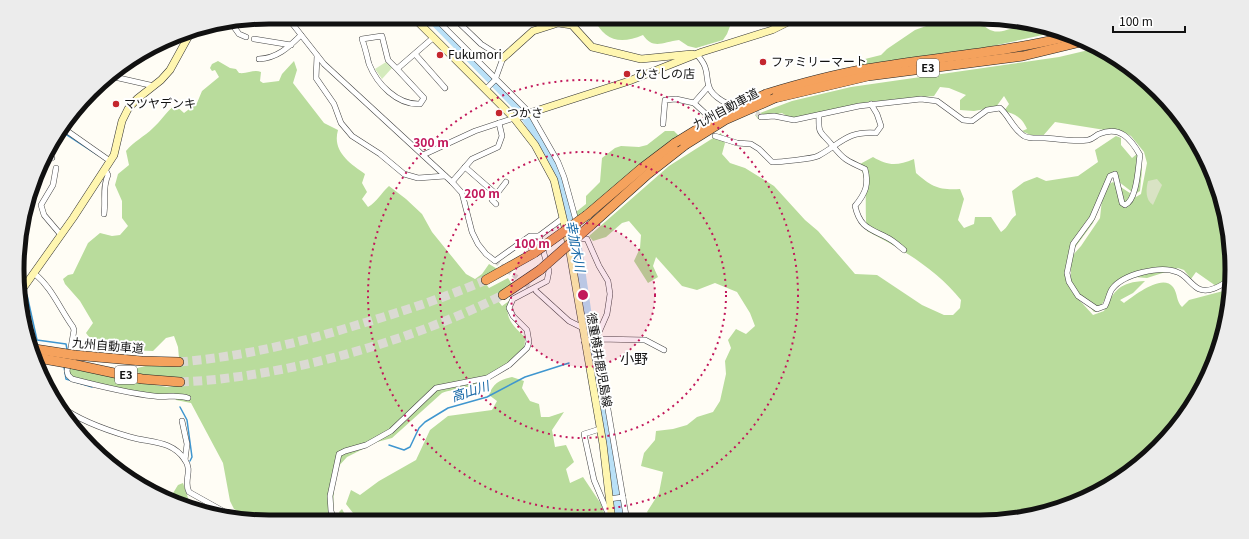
<svg xmlns="http://www.w3.org/2000/svg" width="1249" height="539" font-family="Georgia,'Noto Sans JP',serif">
<rect width="100%" height="100%" fill="#fffdf5"/>
<!-- green -->
<path fill="#d5ebbd" d="M386,62L392,68L382,79L375,69Z"/>
<!-- forest -->
<g fill="#b9dc9c">
<path d="M593,17H738L732,21L727,34L723,40L696,48L688,46L679,40C663,42 653,50 643,35C620,45 604,41 593,17Z"/>
<path d="M939,17H976C995,41 1001,29 1026,25C1036,24 1051,29 1061,31L974,50L861,65L857,61L881,55L887,49L915,30L929,25Z"/>
<path d="M1093,49L1146,80L1206,158L1231,253L1227,286L1223,288L1216,286L1196,272L1191,279L1184,270L1178,268L1147,278L1134,277L1111,288L1099,310L1094,312L1071,283V263L1073,255L1081,246L1100,218L1102,199L1109,184L1113,182L1136,197L1141,194L1147,163L1144,152L1131,136L1121,131L1105,130L1055,122L1042,137L1037,138L1022,131L1027,129C1022,118 1016,114 1004,111L1009,104L1004,96L996,107L974,111L960,110V100L966,95L949,88L940,87L934,96L869,102L795,118L788,117L782,113L758,119L755,115L792,101L851,87L1059,57Z"/>
<path d="M218,61L230,68L236,69L239,73C248,74 254,69 261,72L260,81L263,83L279,81L282,74L294,61L297,70L293,83L324,123L338,130C332,151 349,163 365,174L362,183L367,192L362,199L368,207C377,202 381,193 389,186L406,199L422,214L432,232L466,274L475,279L482,274L489,264L499,270L482,279L489,288L508,278L513,286L496,298L502,306L509,301C504,318 513,326 525,337C525,342 525,347 522,352C516,364 477,386 463,388C455,390 449,390 442,393L392,438L377,442L347,457L337,468L334,486L333,512L338,522H269L242,517L241,513L234,509L230,501L223,463L191,403L176,400L174,393C140,398 105,385 72,377L70,375L69,368L155,385L167,387L181,385L142,375L133,369L179,358L178,347L174,336L166,338L153,351L125,350L92,341L86,333L93,323L80,301L65,284L63,279L68,275L73,274L88,243L100,233L112,236L120,235L128,226L122,218V201L115,185L118,174L129,165L126,151C134,141 144,137 153,128C161,121 166,112 175,105L184,113L197,103L202,91L219,77L215,70L212,71L210,68L212,64Z"/>
<path d="M665,131H674L679,136L577,218L576,212L586,204V196L600,182L602,158L615,148L621,146L639,147L647,145Z"/>
<path d="M721,133L725,143L722,154L730,163L745,168L774,186L805,220L818,231L855,274L877,275L922,305L944,315H953L960,308L961,300C936,269 902,249 867,231C864,206 869,189 860,164L873,157C888,166 897,166 914,159L916,173C932,187 938,190 960,189L964,199L958,220L964,228L974,224L975,217H991L1001,232C1009,227 1009,220 1016,215L1012,191L1024,182L1037,177L1046,181L1078,176L1098,162L1095,150L1116,136L1121,138V145L1132,158L1138,153L1142,170L1140,191L1137,193L1132,192L1114,178H1109L1093,223L1071,253L1066,270L1072,292L1093,315L1104,311C1114,290 1120,282 1145,281L1133,293L1120,300L1124,303C1134,296 1162,273 1173,287C1178,294 1176,301 1182,307L1189,300L1227,290L1219,351L1189,410L1146,459L1076,503L1013,520L653,521L647,512L659,493L663,472L641,466L644,453L655,440L656,431L673,429L687,425L697,417L713,412L720,401L726,374L725,361L731,348L728,340L736,329L746,334L755,326L750,313L737,292L715,283L697,290L682,286L656,257L653,266L658,277L648,283L634,261L640,248L641,235L629,221L622,223L606,237L593,241L589,236L669,166Z"/>
<path d="M512,377L524,381L522,388L530,401L539,404L541,417H549L564,412L552,430L555,447L566,445L574,462L566,469L570,483L583,477L601,504L607,521L360,522L346,504L351,490L360,495L379,481L416,460L430,430L448,416L492,410L497,401L489,395C493,383 500,380 512,377Z"/>
<path d="M183,483L190,504L189,509L170,498L178,485Z"/>
<path d="M342,509L349,522H343L339,512Z"/>
</g>
<!-- cemetery -->
<path fill="#d9e3c4" d="M1157,179L1162,185L1153,205C1145,200 1146,189 1148,181Z"/>
<g fill="none" stroke-linecap="round" stroke-linejoin="round">
<!-- stream -->
<g stroke="#3f96cf" stroke-width="1.5">
<path d="M61,131L98,155"/>
<path d="M27,295L37,340L66,344L67,349"/>
<path d="M64,367L66,379L92,387"/>
<path d="M180,407L187,420L192,457L190,461"/>
<path d="M389,445L404,450L410,447L419,428L425,422L448,408L487,397L525,377L569,363"/>
</g>
<!-- river -->
<path stroke="#b9e0f7" stroke-width="9" d="M430,17L521,110L547,151L562,182L577,245L602,415L621,521"/>
<!-- street-tunnel -->
<g stroke="#dbdad3" stroke-width="5" stroke-dasharray="5 2.5" stroke-linecap="butt">
<path d="M749,110L757,113L761,117"/>
<path d="M495,261L535,291"/>
</g>
<!-- highway-tunnel -->
<g stroke="#dbdad3" stroke-width="9" stroke-dasharray="9 4.5" stroke-linecap="butt">
<path d="M179,362C240,357 299,343 357,325C401,312 444,298 486,280"/>
<path d="M180,382C283,378 412,341 503,295"/>
</g>
<!-- street casing -->
<g stroke="#444" stroke-width="6">
<g id="street">
<path d="M287,17L324,64L452,182L462,193L472,232L478,244L486,254L495,261L530,236H539L563,218"/>
<path d="M434,17L530,113L558,162L564,177L580,235"/>
<path d="M453,17L481,44L503,58L495,80L486,89"/>
<path d="M230,24L234,27L237,22"/>
<path d="M234,27L239,34L246,37"/>
<path d="M192,30L200,33L205,28"/>
<path d="M176,38L187,40"/>
<path d="M254,39L291,45"/>
<path d="M415,54L445,88"/>
<path d="M696,54C718,75 694,87 728,104"/>
<path d="M317,56L316,78L334,104L341,123L352,136L380,154L404,174L418,178L445,176"/>
<path d="M259,59C277,58 288,48 301,35"/>
<path d="M397,69L388,60L382,36L362,39C365,47 367,56 369,64C377,84 397,105 420,104L424,98L397,69L434,37"/>
<path d="M110,76L154,86"/>
<path d="M707,115L694,103L708,87"/>
<path d="M819,115C818,136 821,131 832,145C844,160 847,161 865,169C869,184 866,193 855,206C860,227 868,228 886,237C893,240 899,246 904,250"/>
<path d="M761,117L774,116L794,120L859,106L921,99L937,101L963,120L972,121L987,110L1000,108C1009,116 1013,129 1024,136C1029,139 1039,138 1045,138C1060,139 1073,142 1088,140C1093,139 1095,136 1099,134C1120,125 1131,139 1140,155C1138,168 1137,200 1125,205L1122,203L1115,174L1110,176L1092,218L1073,244L1067,273L1069,282L1078,296L1097,309L1105,306C1108,301 1109,293 1112,289C1123,274 1161,265 1177,272C1186,275 1191,285 1199,289C1209,293 1220,286 1228,281"/>
<path d="M663,124L665,100L676,99L694,103"/>
<path d="M63,128L110,161"/>
<path d="M715,136L737,143L751,144L759,149L772,162C780,162 812,159 818,156C842,143 846,131 876,133L881,126L877,114L871,104"/>
<path d="M47,153L52,158"/>
<path d="M423,155L475,131L514,118"/>
<path d="M465,167L496,194"/>
<path d="M56,168L53,185L41,205L44,215L61,235"/>
<path d="M452,182L472,159L498,147L502,136L499,123"/>
<path d="M496,204L492,200L506,182"/>
<path d="M104,214C106,200 102,188 108,175L105,169"/>
<path d="M576,238L587,239L599,266L608,281L610,294L607,314L596,339L627,521"/>
<path d="M35,274C52,288 60,309 73,327L74,330L67,371L68,375L72,379C99,386 126,393 154,396C166,398 177,394 188,398"/>
<path d="M536,291L569,321L581,327"/>
<path d="M584,341L599,339L645,340L664,350"/>
<path d="M60,406C80,421 106,430 130,437C150,443 172,440 185,460C193,471 183,481 189,492L223,511L226,515"/>
<path d="M182,421L187,444L185,460"/>
<path d="M600,429L584,434L594,480L610,518"/>
<path d="M609,499L623,497"/>
<path d="M335,522L331,511L330,496L339,454L345,451L366,445L391,431L436,388L487,378L509,365L527,348L529,342L527,330L513,316L509,308L513,299L547,281L549,271L539,236"/>
</g>
</g>
<!-- secondary casing -->
<g stroke="#333" stroke-width="8">
<g id="secondary">
<path d="M413,17L514,118L535,145L554,180L567,235L603,444L612,521"/>
<path d="M503,58L533,31L558,23L572,25L592,47L641,59L692,54"/>
<path d="M514,118L629,81L702,52L772,30L798,17"/>
<path d="M19,294L73,218L114,155L122,121L128,109L137,99L161,80L170,70L192,30"/>
</g>
</g>
<!-- highway casing -->
<g stroke="#222" stroke-width="10">
<g id="highway">
<path d="M766,94C799,84 832,75 866,69C934,57 1003,53 1070,36"/>
<path d="M775,98L868,76L1023,56L1081,42"/>
<path d="M587,215L642,168L675,143"/>
<path d="M590,226L648,174L685,145"/>
<path d="M486,280L534,253"/>
<path d="M503,295L540,270"/>
<path d="M74,355L142,361L179,362"/>
<path d="M72,364L142,379L180,382"/>
</g>
</g>
<!-- street -->
<use href="#street" stroke="#fff" stroke-width="5"/>
<!-- secondary -->
<use href="#secondary" stroke="#fff6b0" stroke-width="7"/>
<!-- highway -->
<use href="#highway" stroke="#f5a25d" stroke-width="9"/>
<!-- highway-bridge casing -->
<g stroke="#222" stroke-width="10" stroke-linecap="butt">
<g id="highway-bridge">
<path d="M675,143L722,114L766,94"/>
<path d="M685,145L725,120L775,98"/>
<path d="M534,253L587,215"/>
<path d="M540,270L590,226"/>
<path d="M35,349L74,355"/>
<path d="M38,358L72,364"/>
</g>
</g>
<!-- highway-bridge -->
<use href="#highway-bridge" stroke="#f5a25d" stroke-width="9"/>
</g>
<!-- distance rings -->
<circle cx="583" cy="295" r="72" fill="#c2185b" fill-opacity=".12"/>
<g fill="none" stroke="#c2185b" stroke-width="2" stroke-dasharray="2 4">
<circle cx="583" cy="295" r="72"/>
<circle cx="583" cy="295" r="143"/>
<circle cx="583" cy="295" r="215"/>
</g>
<!-- markers -->
<g fill="#c4262e" stroke="#fff" stroke-width="1.5">
<circle cx="440" cy="55" r="4"/>
<circle cx="763" cy="62" r="4"/>
<circle cx="627" cy="74" r="4"/>
<circle cx="116" cy="104" r="4"/>
<circle cx="499" cy="113" r="4"/>
</g>
<g text-anchor="middle" stroke-width="4" stroke-linejoin="round" paint-order="stroke">
<!-- shield labels -->
<g fill="#fff" stroke="#585858" stroke-width="1">
<rect x="917" y="59" width="22" height="18" rx="3"/>
<rect x="115" y="366" width="22" height="18" rx="3"/>
</g>
<g font-size="11" font-weight="bold" fill="#111">
<text x="928" y="72">E3</text>
<text x="126" y="379">E3</text>
</g>
<!-- poi labels -->
<g font-size="12" fill="#111" stroke="#fff" text-anchor="start">
<text x="448" y="59">Fukumori</text>
<text x="771" y="66">ファミリーマート</text>
<text x="635" y="78">ひさしの店</text>
<text x="124" y="108">マツヤデンキ</text>
<text x="507" y="117">つかさ</text>
</g>
<!-- street labels -->
<g font-size="12" fill="#111" stroke="#fff">
<text transform="translate(726 109) rotate(-28)" y="4">九州自動車道</text>
<text transform="translate(108 346) rotate(5)" y="4">九州自動車道</text>
<text transform="translate(599 360) rotate(80)" y="4">徳重横井鹿児島線</text>
</g>
<!-- water labels -->
<g font-size="13" font-style="italic" fill="#1768a6" stroke="#fff">
<text transform="translate(576 246) rotate(79)" y="5">幸加木川</text>
<text transform="translate(470 391) rotate(-18)" y="5">高山川</text>
</g>
<!-- quarter labels -->
<g font-size="14" fill="#111" stroke="#fff">
<text x="634" y="364">小野</text>
</g>
</g>
<!-- crop -->
<path d="M0 0H1249V539H0ZM269 24H980A245 245 0 0 1 1225 269V270A245 245 0 0 1 980 515H269A245 245 0 0 1 24 270V269A245 245 0 0 1 269 24Z" fill="#ececec" fill-rule="evenodd"/>
<path fill="none" stroke="#111" stroke-width="5" d="M269 24H980A245 245 0 0 1 1225 269V270A245 245 0 0 1 980 515H269A245 245 0 0 1 24 270V269A245 245 0 0 1 269 24Z"/>
<circle cx="583" cy="295" r="6" fill="#c2185b" stroke="#fff" stroke-width="2"/>
<g font-size="12" text-anchor="middle" font-weight="bold" fill="#c2185b" stroke="#fff" stroke-width="4" stroke-linejoin="round" paint-order="stroke">
<text x="431" y="147">300 m</text>
<text x="482" y="198">200 m</text>
<text x="532" y="248">100 m</text>
</g>
<!-- scale -->
<path d="M1113 26v6h72v-6" fill="none" stroke="#111111" stroke-width="2"/>
<text x="1119" y="26" font-size="12" fill="#111111" stroke="#ffffff" stroke-width="3" paint-order="stroke">100 m</text>
</svg>
